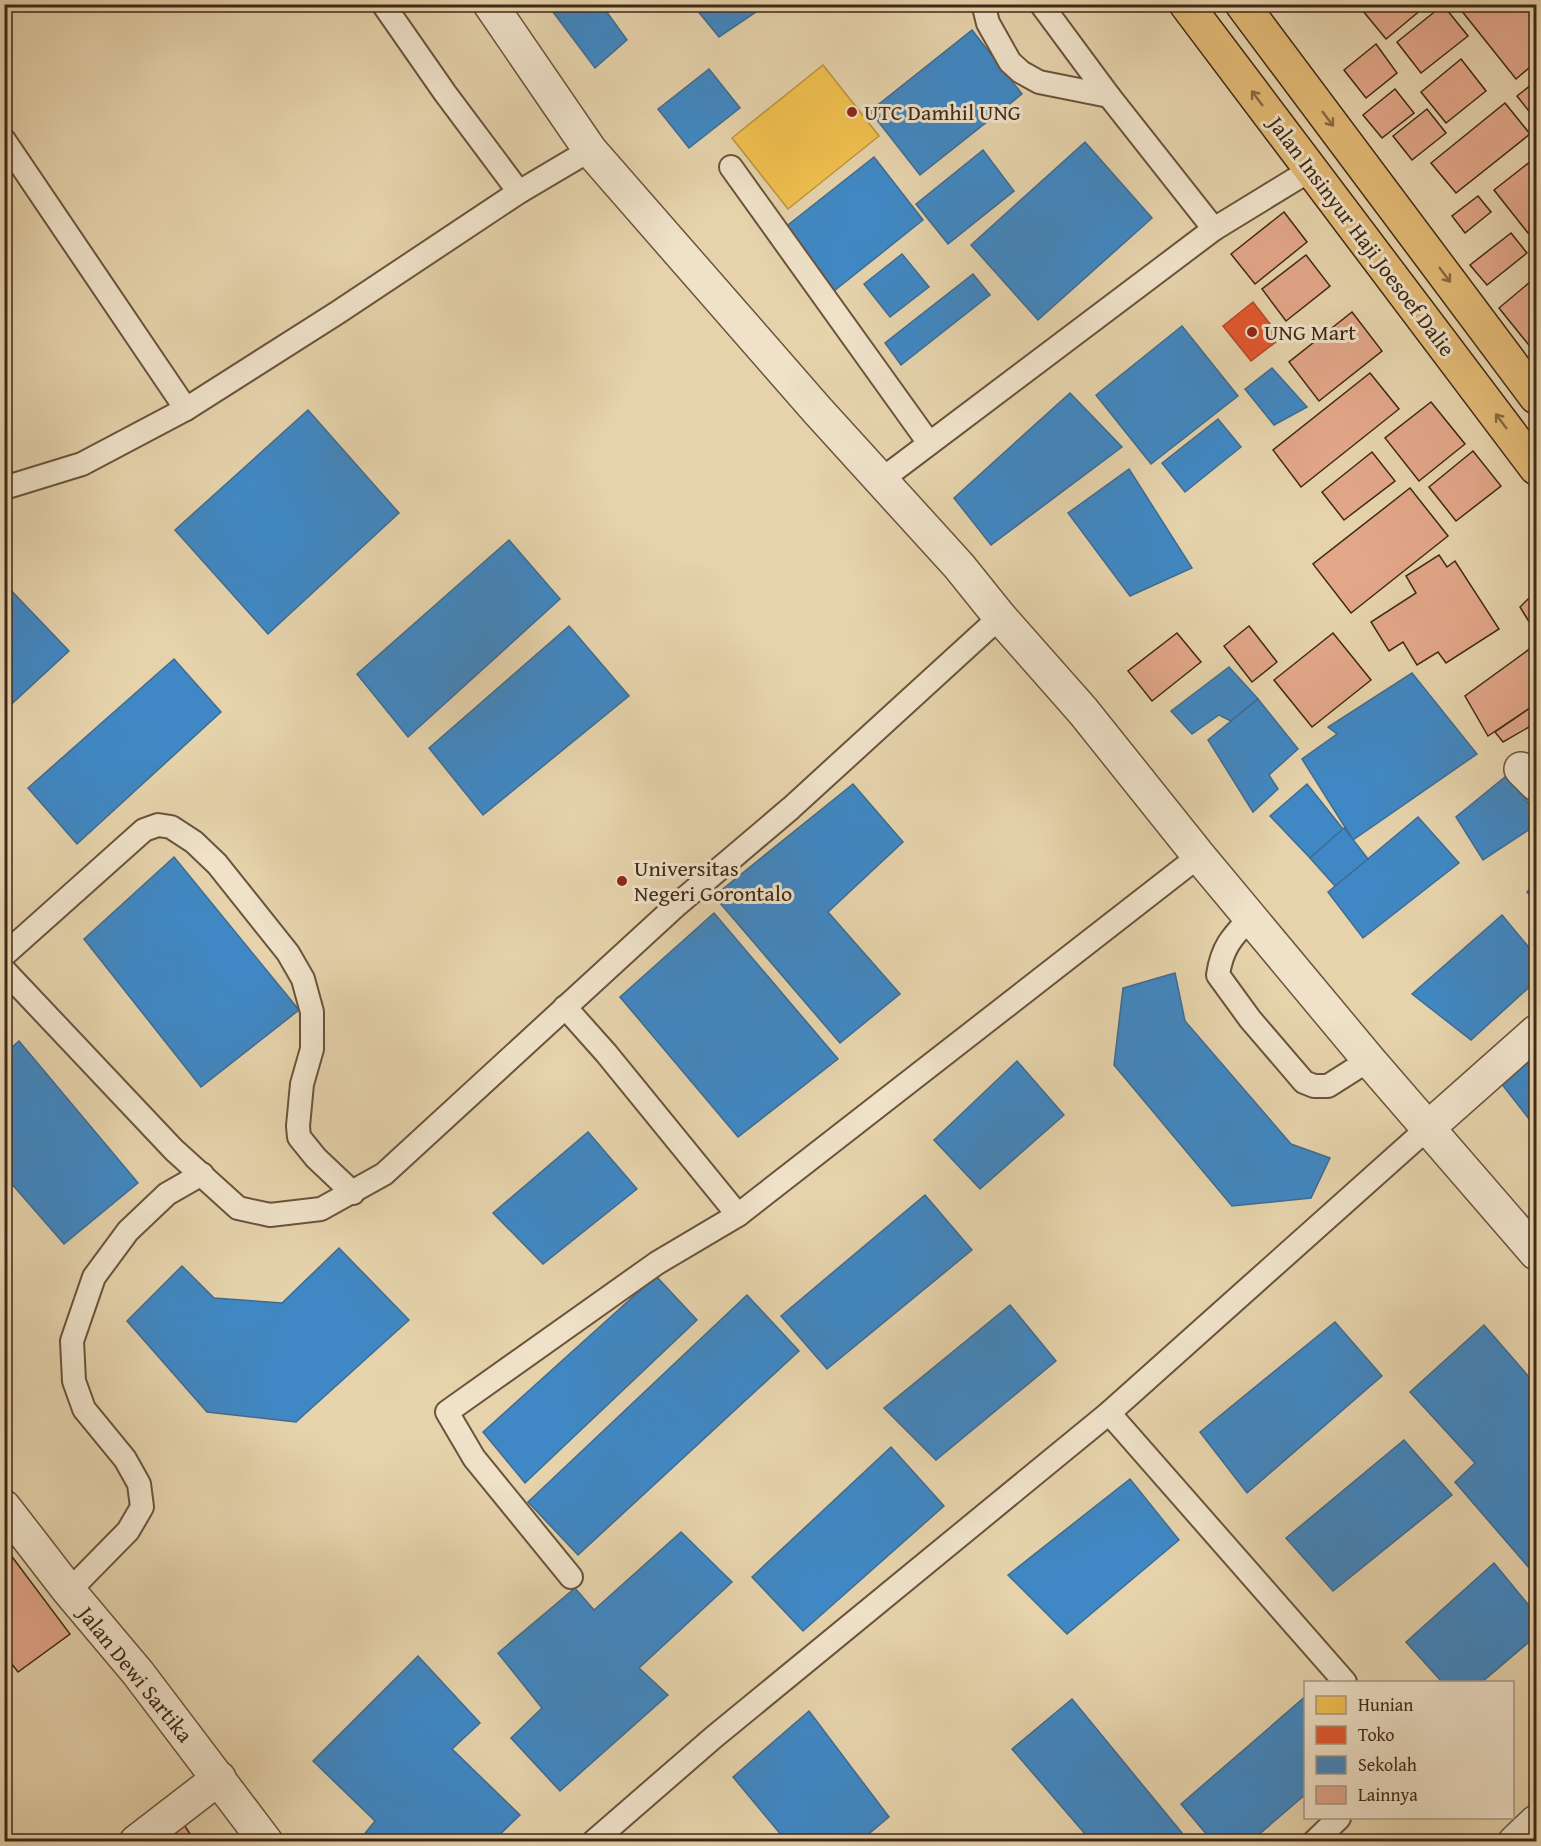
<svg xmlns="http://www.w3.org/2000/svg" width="1541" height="1846" font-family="'Gentium Book Plus',serif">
<rect width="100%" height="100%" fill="#e6d3ac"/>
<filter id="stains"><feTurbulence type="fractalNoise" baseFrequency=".00333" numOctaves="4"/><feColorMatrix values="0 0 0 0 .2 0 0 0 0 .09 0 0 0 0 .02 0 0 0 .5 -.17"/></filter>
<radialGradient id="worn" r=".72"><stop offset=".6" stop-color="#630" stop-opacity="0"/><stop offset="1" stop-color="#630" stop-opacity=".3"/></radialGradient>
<!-- homes -->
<path fill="#f2c14e" stroke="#bd933e" stroke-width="1.5" d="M823,65L879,136L788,209L732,138Z"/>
<!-- shops -->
<path fill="#e4572e" stroke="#b34927" stroke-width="1.5" d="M1253,302L1281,338L1251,361L1223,326Z"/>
<!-- schools -->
<g fill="#3f88c5" stroke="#3f6c91" stroke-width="1.5">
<path d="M547,4H601L627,40L595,68Z"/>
<path d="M692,4H768L719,37Z"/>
<path d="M972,30L1022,94L920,175L870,111Z"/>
<path d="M709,69L740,108L689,148L658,109Z"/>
<path d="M1085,142L1152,218L1038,320L971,245Z"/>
<path d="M983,150L1014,191L948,244L916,204Z"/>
<path d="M874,157L923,220L834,291L784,228Z"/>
<path d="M902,254L929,287L890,317L864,284Z"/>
<path d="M973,274L990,295L901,365L885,343Z"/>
<path d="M1182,326L1238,396L1151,464L1096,395Z"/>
<path d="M1272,368L1307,407L1274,425L1245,389Z"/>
<path d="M1070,393L1122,447L991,545L954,498Z"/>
<path d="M308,410L399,513L268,634L175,530Z"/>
<path d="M1218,419L1241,447L1185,492L1162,463Z"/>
<path d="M1129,469L1192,568L1130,596L1068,513Z"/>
<path d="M509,540L560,599L408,737L357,674Z"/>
<path d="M4,583L69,651L4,711Z"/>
<path d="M569,626L629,696L483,815L429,748Z"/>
<path d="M174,659L221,712L77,844L28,788Z"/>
<path d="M1229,667L1258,699L1231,721L1219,715L1192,734L1171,711Z"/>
<path d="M1412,673L1477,754L1353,840L1302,759L1337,734L1328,727Z"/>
<path d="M1258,699L1298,749L1269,775L1278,789L1253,812L1208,740Z"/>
<path d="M1510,773L1536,816V825L1483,860L1456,817Z"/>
<path d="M853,784L903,842L828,912L900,994L840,1043L714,896Z"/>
<path d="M1307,784L1343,829L1310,858L1270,816Z"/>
<path d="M1418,817L1459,863L1363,938L1328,892Z"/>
<path d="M1344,828L1368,859L1335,886L1310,858Z"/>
<path d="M174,857L299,1010L201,1087L84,939Z"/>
<path d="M1536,883V903L1527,892Z"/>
<path d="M714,913L838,1059L738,1137L620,997Z"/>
<path d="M1502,915L1536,956V981L1471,1040L1412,994Z"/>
<path d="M1175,973L1185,1021L1291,1144L1330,1158L1311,1198L1232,1206L1114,1065L1123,988Z"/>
<path d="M19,1041L138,1183L64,1244L4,1175V1054Z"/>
<path d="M1536,1050V1128L1501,1083Z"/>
<path d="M1017,1061L1064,1115L980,1189L934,1140Z"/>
<path d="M588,1132L637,1189L543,1264L493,1213Z"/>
<path d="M925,1195L972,1250L827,1369L781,1316Z"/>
<path d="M339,1248L409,1320L296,1422L207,1412L127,1321L182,1266L214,1298L282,1303Z"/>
<path d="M656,1276L697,1320L525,1483L483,1432Z"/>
<path d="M747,1295L799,1351L578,1555L528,1502Z"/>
<path d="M1010,1305L1056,1361L936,1460L884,1408Z"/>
<path d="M1335,1322L1382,1376L1247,1493L1200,1432Z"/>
<path d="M1484,1325L1536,1385V1576L1455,1482L1475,1463L1410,1392Z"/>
<path d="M1404,1440L1452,1495L1333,1591L1286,1538Z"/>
<path d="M891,1447L944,1506L803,1631L752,1577Z"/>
<path d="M1130,1479L1179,1540L1067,1634L1008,1575Z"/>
<path d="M681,1532L732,1582L639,1668L668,1695L560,1791L511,1738L542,1708L498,1653L575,1588L594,1610Z"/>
<path d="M1494,1563L1536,1614V1636L1482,1682H1442L1406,1642Z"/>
<path d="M418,1656L480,1723L452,1749L520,1815L492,1842H358L375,1821L313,1761Z"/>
<path d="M1306,1696V1794L1250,1842H1213L1181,1804Z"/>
<path d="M1072,1699L1182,1833L1171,1842H1092L1012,1749Z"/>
<path d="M809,1711L889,1817L859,1842H787L733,1777Z"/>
</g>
<!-- building -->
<g fill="#e2a789" stroke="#402917" stroke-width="1.5">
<path d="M1372,4H1428L1386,39L1363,11Z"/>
<path d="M1468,4H1529L1536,14V62L1516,79L1461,10Z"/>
<path d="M1443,5L1468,36L1421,73L1397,42Z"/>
<path d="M1376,44L1397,73L1366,98L1344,70Z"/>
<path d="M1461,59L1486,91L1446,123L1421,92Z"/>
<path d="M1536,81V120L1517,96Z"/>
<path d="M1395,89L1414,113L1382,138L1363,115Z"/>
<path d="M1505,103L1530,134L1456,193L1431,163Z"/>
<path d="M1427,109L1446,133L1412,160L1393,136Z"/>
<path d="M1536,157V227L1528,233L1494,190Z"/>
<path d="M1478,196L1491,212L1465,233L1452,216Z"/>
<path d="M1284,212L1307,242L1255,284L1231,254Z"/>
<path d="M1511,233L1527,253L1487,285L1470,265Z"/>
<path d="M1306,255L1330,286L1286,321L1262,289Z"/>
<path d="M1536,277V346L1532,349L1499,308Z"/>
<path d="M1352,312L1382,351L1319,401L1289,362Z"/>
<path d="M1370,373L1399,409L1301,487L1273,450Z"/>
<path d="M1431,402L1465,444L1419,481L1385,438Z"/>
<path d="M1473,451L1501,486L1456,521L1429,487Z"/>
<path d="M1372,452L1395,481L1344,520L1322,492Z"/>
<path d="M1410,488L1448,536L1351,613L1313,564Z"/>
<path d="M1439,555L1447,567L1455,561L1499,629L1446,663L1438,652L1417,665L1403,642L1389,651L1371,622L1416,593L1406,576Z"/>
<path d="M1536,591V633L1520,607Z"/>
<path d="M1249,626L1277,662L1252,682L1224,646Z"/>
<path d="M1177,633L1201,662L1152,701L1128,671Z"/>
<path d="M1333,633L1371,680L1312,727L1274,680Z"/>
<path d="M1535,645L1536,647V704L1488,736L1465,696Z"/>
<path d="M1536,704V723L1503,742L1495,732Z"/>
<path d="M4,1546L70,1634L18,1672L4,1654Z"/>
<path d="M180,1818L195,1842H150Z"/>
</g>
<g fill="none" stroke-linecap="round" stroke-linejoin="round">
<!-- service casing -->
<g stroke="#6a543c" stroke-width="26">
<g id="service">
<path d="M383,4L445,93L519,192"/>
<path d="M989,4L985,11L988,23L1010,62L1021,72L1039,82L1109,96"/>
<path d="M1041,4L1109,96L1214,229L1312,169"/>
<path d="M4,140L186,409"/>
<path d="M731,167L929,443"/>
<path d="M881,480L1214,229"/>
<path d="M4,488L82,464L186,409L337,313L519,192L590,150"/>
<path d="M1251,917C1232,937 1222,947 1218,975L1250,1019L1304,1082L1314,1086H1328L1369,1060"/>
<path d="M4,955L144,830L158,825L171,827L194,842L217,864L288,953L303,979L312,1012V1049L302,1084L298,1126L299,1137L316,1158L353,1193"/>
<path d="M4,970L174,1150L238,1208L270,1215L321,1209L384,1174L678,904L791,808L1000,617"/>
<path d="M565,1007L606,1053L738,1215L1199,856"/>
<path d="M1109,1413L1345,1682"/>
<path d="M571,1577L474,1458L447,1412L657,1263L738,1215"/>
<path d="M69,1591L128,1531L142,1507L139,1484L125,1459L84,1409L74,1381L72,1341L94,1277L128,1231L167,1194L202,1174"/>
<path d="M593,1842L714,1737L1109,1413L1429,1127"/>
<path d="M1314,1842L1339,1818"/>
</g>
</g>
<!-- minor casing -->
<g stroke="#6a543c" stroke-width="36">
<g id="minor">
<path d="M490,4L590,150L818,411L959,566L1000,617L1083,711L1199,856L1369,1060L1536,1253"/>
<path d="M1521,769L1536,784"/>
<path d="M1429,1127L1536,1032"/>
<path d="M4,1507L69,1591L138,1673L266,1842"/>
<path d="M136,1842L219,1778"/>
</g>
</g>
<!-- tertiary casing -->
<g stroke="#6a543c" stroke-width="36">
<path id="tertiary" d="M1515,1842L1536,1822"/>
</g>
<!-- primary casing -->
<g stroke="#402917" stroke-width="36">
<g id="primary">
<path d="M1186,4L1536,468"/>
<path d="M1242,4L1536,397"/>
</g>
</g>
<!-- service -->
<use href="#service" stroke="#efe2c9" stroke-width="22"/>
<!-- minor -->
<use href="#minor" stroke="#efe2c9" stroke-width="33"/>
<!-- tertiary -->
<use href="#tertiary" stroke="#efe2c9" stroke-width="33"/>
<!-- primary -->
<use href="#primary" stroke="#e3ba76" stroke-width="33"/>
</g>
<!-- one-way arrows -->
<defs><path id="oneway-shaft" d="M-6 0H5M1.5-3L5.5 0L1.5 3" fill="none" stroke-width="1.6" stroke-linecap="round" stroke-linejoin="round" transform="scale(1.5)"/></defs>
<g stroke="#896a42">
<use href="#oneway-shaft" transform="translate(1257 98) rotate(-127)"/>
<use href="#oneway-shaft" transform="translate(1328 119) rotate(53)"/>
<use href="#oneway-shaft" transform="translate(1445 275) rotate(53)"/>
<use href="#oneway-shaft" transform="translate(1501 421) rotate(-127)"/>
</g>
<!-- markers -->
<g fill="#8f2418" stroke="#efe2c9" stroke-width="2">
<circle cx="852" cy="112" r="6"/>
<circle cx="1252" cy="332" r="6"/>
<circle cx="622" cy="881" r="6"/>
</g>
<g text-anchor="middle" stroke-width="6" stroke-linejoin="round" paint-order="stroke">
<!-- poi labels -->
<g font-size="22" fill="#402917" stroke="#efe2c9" text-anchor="start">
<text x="864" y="120">UTC Damhil UNG</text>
<text x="1264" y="340">UNG Mart</text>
<text x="634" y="876">Universitas<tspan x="634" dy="25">Negeri Gorontalo</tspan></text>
</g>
<!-- street labels -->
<g font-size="22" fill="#402917" stroke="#efe2c9">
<text transform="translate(1362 236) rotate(53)" y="8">Jalan Insinyur Haji Joesoef Dalie</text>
<text transform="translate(136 1674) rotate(51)" y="8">Jalan Dewi Sartika</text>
</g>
</g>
<!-- margin -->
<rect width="1541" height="1846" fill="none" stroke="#e6d3ac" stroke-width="24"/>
<rect x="6" y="6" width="1529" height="1834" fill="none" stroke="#402917" stroke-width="3"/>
<rect x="12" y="12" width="1517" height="1822" fill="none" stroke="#402917" stroke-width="1.5"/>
<!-- legend -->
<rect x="1304" y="1681" width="210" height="138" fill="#efe2c9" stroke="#a99882" stroke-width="1.5"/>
<rect x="1316" y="1696" width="30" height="18" fill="#f2c14e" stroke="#a99882" stroke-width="1.5"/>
<text x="1358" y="1711" font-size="18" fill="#402917">Hunian</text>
<rect x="1316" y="1726" width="30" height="18" fill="#e4572e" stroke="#a99882" stroke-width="1.5"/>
<text x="1358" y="1741" font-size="18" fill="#402917">Toko</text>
<rect x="1316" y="1756" width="30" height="18" fill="#3f88c5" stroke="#a99882" stroke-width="1.5"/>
<text x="1358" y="1771" font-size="18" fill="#402917">Sekolah</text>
<rect x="1316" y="1786" width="30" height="18" fill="#e2a789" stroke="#a99882" stroke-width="1.5"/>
<text x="1358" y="1801" font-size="18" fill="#402917">Lainnya</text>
<rect width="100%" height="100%" filter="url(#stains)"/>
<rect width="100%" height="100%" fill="url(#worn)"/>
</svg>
